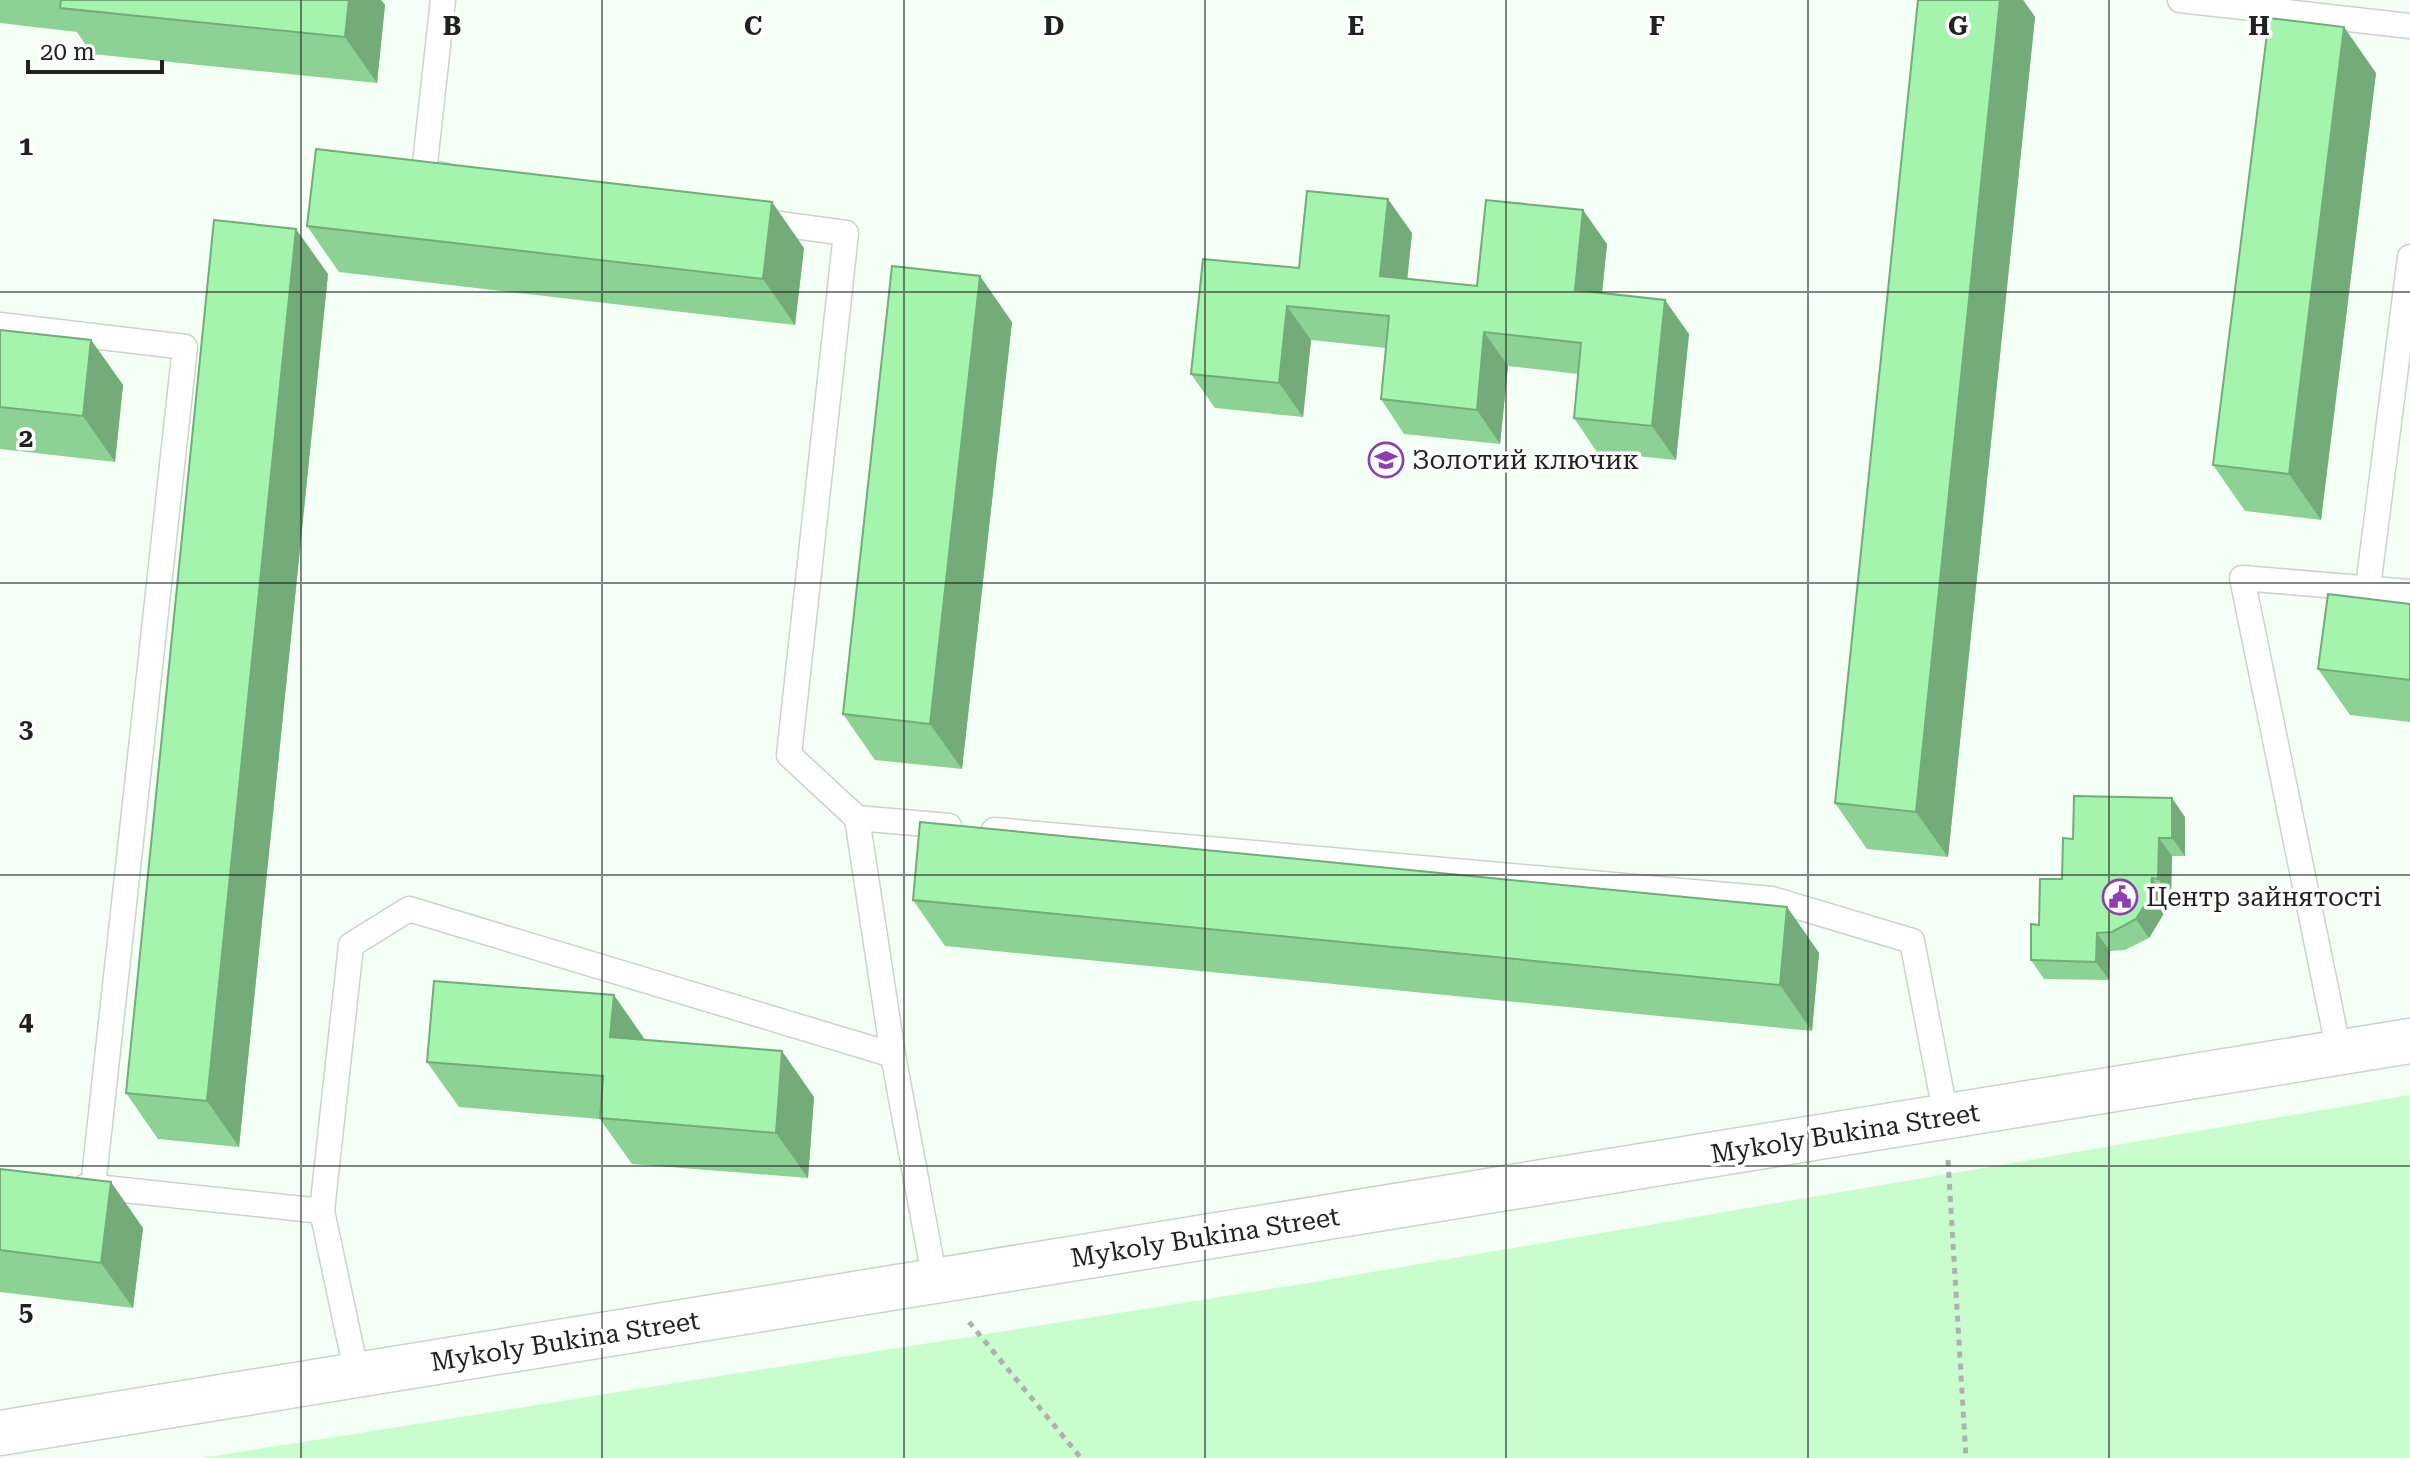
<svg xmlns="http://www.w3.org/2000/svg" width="2410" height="1458" font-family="'Roboto Serif',serif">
<rect width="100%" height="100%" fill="#f4fff5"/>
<!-- green -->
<path fill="#cafdce" d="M2410,1095V1458H202L1308,1283Z"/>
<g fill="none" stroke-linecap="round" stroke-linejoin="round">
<!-- service casing -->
<g stroke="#cbd4cb" stroke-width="27">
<g id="service">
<path d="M443,0L424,172L444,175"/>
<path d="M2180,0L2410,26"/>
<path d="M758,221L846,233L789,755L857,818L949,826"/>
<path d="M0,325L185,347L93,1187"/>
<path d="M2368,587L2410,257"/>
<path d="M857,818L893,1055L935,1281"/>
<path d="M994,830L1772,899L1912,941L1946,1116"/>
<path d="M2339,1052L2242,578L2410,592"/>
<path d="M86,1186L322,1211"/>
<path d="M357,1375L322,1211L351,945L409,909L893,1055"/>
</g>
</g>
<!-- tertiary casing -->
<g stroke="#cbd4cb" stroke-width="47">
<path id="tertiary" d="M0,1433L2410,1041"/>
</g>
<!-- path -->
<g stroke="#abb4ac" stroke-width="5" stroke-dasharray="6 6" stroke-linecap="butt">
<path d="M1948,1160L1966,1458"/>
<path d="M969,1322L1081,1458"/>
</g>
<!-- service -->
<use href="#service" stroke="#fff" stroke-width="24"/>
<!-- tertiary -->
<use href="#tertiary" stroke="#fff" stroke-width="44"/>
</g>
<!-- wall -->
<g fill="#8dd295">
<path d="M0,0H381L385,5L377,83L92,54L77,32L0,23Z"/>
<path d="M1918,0H2023L2035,17L1948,857L1867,849L1835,803Z"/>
<path d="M2376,73L2321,520L2245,511L2213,465Z"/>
<path d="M307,226L804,248L795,325L339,272Z"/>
<path d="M1412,233L1407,278L1477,286L1607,244L1602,293L1689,334L1676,460L1597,452L1574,418L1578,374L1508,366L1500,444L1404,434L1381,399L1386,348L1311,340L1303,417L1215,408L1191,374L1299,268Z"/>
<path d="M328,274L239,1147L158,1139L126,1093Z"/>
<path d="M1012,322L962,769L875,760L843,714Z"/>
<path d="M0,330L91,340L123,385L115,462L0,449Z"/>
<path d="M2410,604V722L2350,715L2318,669Z"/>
<path d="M2185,817V856H2172L2171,897H2165L2163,915L2149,938L2125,950L2110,951L2109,980L2044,979L2031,960L2039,925L2062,879Z"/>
<path d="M913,900L1787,907L1819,953L1812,1031L945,946Z"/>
<path d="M645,1040L814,1097L808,1178L632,1164L600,1119L459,1107L427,1062Z"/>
<path d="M0,1169L143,1228L133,1308L0,1292Z"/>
</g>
<!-- shaded-wall -->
<g fill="#73ab79">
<path d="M349,0H381L385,5L377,83L345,37Z"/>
<path d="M2000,0H2023L2035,17L1948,857L1916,812Z"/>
<path d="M2344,27L2376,73L2321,520L2289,474Z"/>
<path d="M1388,199L1412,233L1404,310L1380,276Z"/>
<path d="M772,202L804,248L795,325L763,279Z"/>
<path d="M1583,210L1607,244L1599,324L1575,290Z"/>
<path d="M296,229L328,274L239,1147L207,1101Z"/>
<path d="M980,276L1012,322L962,769L930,724Z"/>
<path d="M1665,300L1689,334L1676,460L1652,426Z"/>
<path d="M1287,306L1311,340L1303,417L1279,383Z"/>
<path d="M1484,332L1508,366L1500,444L1477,410Z"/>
<path d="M91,340L123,385L115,462L83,416Z"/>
<path d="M2172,798L2185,817V856L2172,838Z"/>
<path d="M2159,838L2172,856L2171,897L2158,879Z"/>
<path d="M2152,878L2165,897L2163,915L2149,938L2136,919Z"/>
<path d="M1787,907L1819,953L1812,1031L1780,985Z"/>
<path d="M2097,933L2110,951L2109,980L2096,962Z"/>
<path d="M614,995L646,1041L610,1037Z"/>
<path d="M782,1051L814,1097L808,1178L776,1133Z"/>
<path d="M111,1182L143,1228L133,1308L101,1263Z"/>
</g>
<!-- building -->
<g fill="#a4f4ad" stroke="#73ab79" stroke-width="2">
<path d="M61,0H349L345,37L60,8Z"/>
<path d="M1918,0H2000L1916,812L1835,803Z"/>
<path d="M2269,18L2344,27L2289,474L2213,465Z"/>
<path d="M316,149L772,202L763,279L307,226Z"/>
<path d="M1307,191L1388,199L1380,276L1477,286L1486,200L1583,210L1575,290L1665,300L1652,426L1574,418L1581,343L1484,332L1477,410L1381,399L1389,316L1287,306L1279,383L1191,374L1203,259L1299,268Z"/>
<path d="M214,220L296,229L207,1101L126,1093Z"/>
<path d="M892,266L980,276L930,724L843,714Z"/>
<path d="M0,330L91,340L83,416L0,407Z"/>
<path d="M2328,594L2410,604V680L2318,669Z"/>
<path d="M2074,796L2172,798V838H2159L2158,879L2152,878L2150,897L2136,919L2112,932L2097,933L2096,962L2031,960V924L2039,925L2040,879H2062L2063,838L2073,839Z"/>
<path d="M920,822L1787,907L1780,985L913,900Z"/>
<path d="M434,981L614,995L610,1037L782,1051L776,1133L600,1118L603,1076L427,1062Z"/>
<path d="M0,1169L111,1182L101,1263L0,1250Z"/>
</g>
<!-- grid -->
<path fill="none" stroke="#1f221f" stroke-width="2" stroke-opacity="0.55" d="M301,0V1458M602,0V1458M904,0V1458M1205,0V1458M1506,0V1458M1808,0V1458M2109,0V1458M0,292H2410M0,583H2410M0,875H2410M0,1166H2410"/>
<!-- icons -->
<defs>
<g id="school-ring" transform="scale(1.8)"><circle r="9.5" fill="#fff" stroke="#8e3faf" stroke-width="1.5"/><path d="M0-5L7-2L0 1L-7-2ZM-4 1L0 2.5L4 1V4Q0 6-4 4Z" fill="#8e3faf"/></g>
<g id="civic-ring" transform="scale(1.8)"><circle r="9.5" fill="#fff" stroke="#8e3faf" stroke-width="1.5"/><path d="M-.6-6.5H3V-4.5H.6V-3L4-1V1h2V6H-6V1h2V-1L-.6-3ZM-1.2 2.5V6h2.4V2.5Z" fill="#8e3faf"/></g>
</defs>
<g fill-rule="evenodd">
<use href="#school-ring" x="1386" y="460"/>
<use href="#civic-ring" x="2120" y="897"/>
</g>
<g text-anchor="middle" stroke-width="7" stroke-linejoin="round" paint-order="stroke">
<!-- poi labels -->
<g font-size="26" fill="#1f221f" stroke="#fff" text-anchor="start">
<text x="1412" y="469">Золотий ключик</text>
<text x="2146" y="906">Центр зайнятості</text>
</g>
<!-- street labels -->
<g font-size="26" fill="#1f221f" stroke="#fff">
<text transform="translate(1845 1133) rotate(-9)" y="9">Mykoly Bukina Street</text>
<text transform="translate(1205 1237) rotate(-9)" y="9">Mykoly Bukina Street</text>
<text transform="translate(565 1341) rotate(-9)" y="9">Mykoly Bukina Street</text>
</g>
</g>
<g font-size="26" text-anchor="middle" font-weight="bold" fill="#1f221f" stroke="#fff" stroke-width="7" stroke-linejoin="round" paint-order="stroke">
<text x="452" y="35">B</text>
<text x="753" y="35">C</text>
<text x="1054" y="35">D</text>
<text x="1356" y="35">E</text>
<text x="1657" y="35">F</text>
<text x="1958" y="35">G</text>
<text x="2259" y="35">H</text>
<text x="26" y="155">1</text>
<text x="26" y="447">2</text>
<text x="26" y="738">3</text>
<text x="26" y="1030">4</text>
<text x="26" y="1321">5</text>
</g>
<!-- scale -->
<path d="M28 60v12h134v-12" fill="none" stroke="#1f221f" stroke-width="4"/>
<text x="40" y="60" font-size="24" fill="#1f221f" stroke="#ffffff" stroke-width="6" paint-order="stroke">20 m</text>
</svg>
